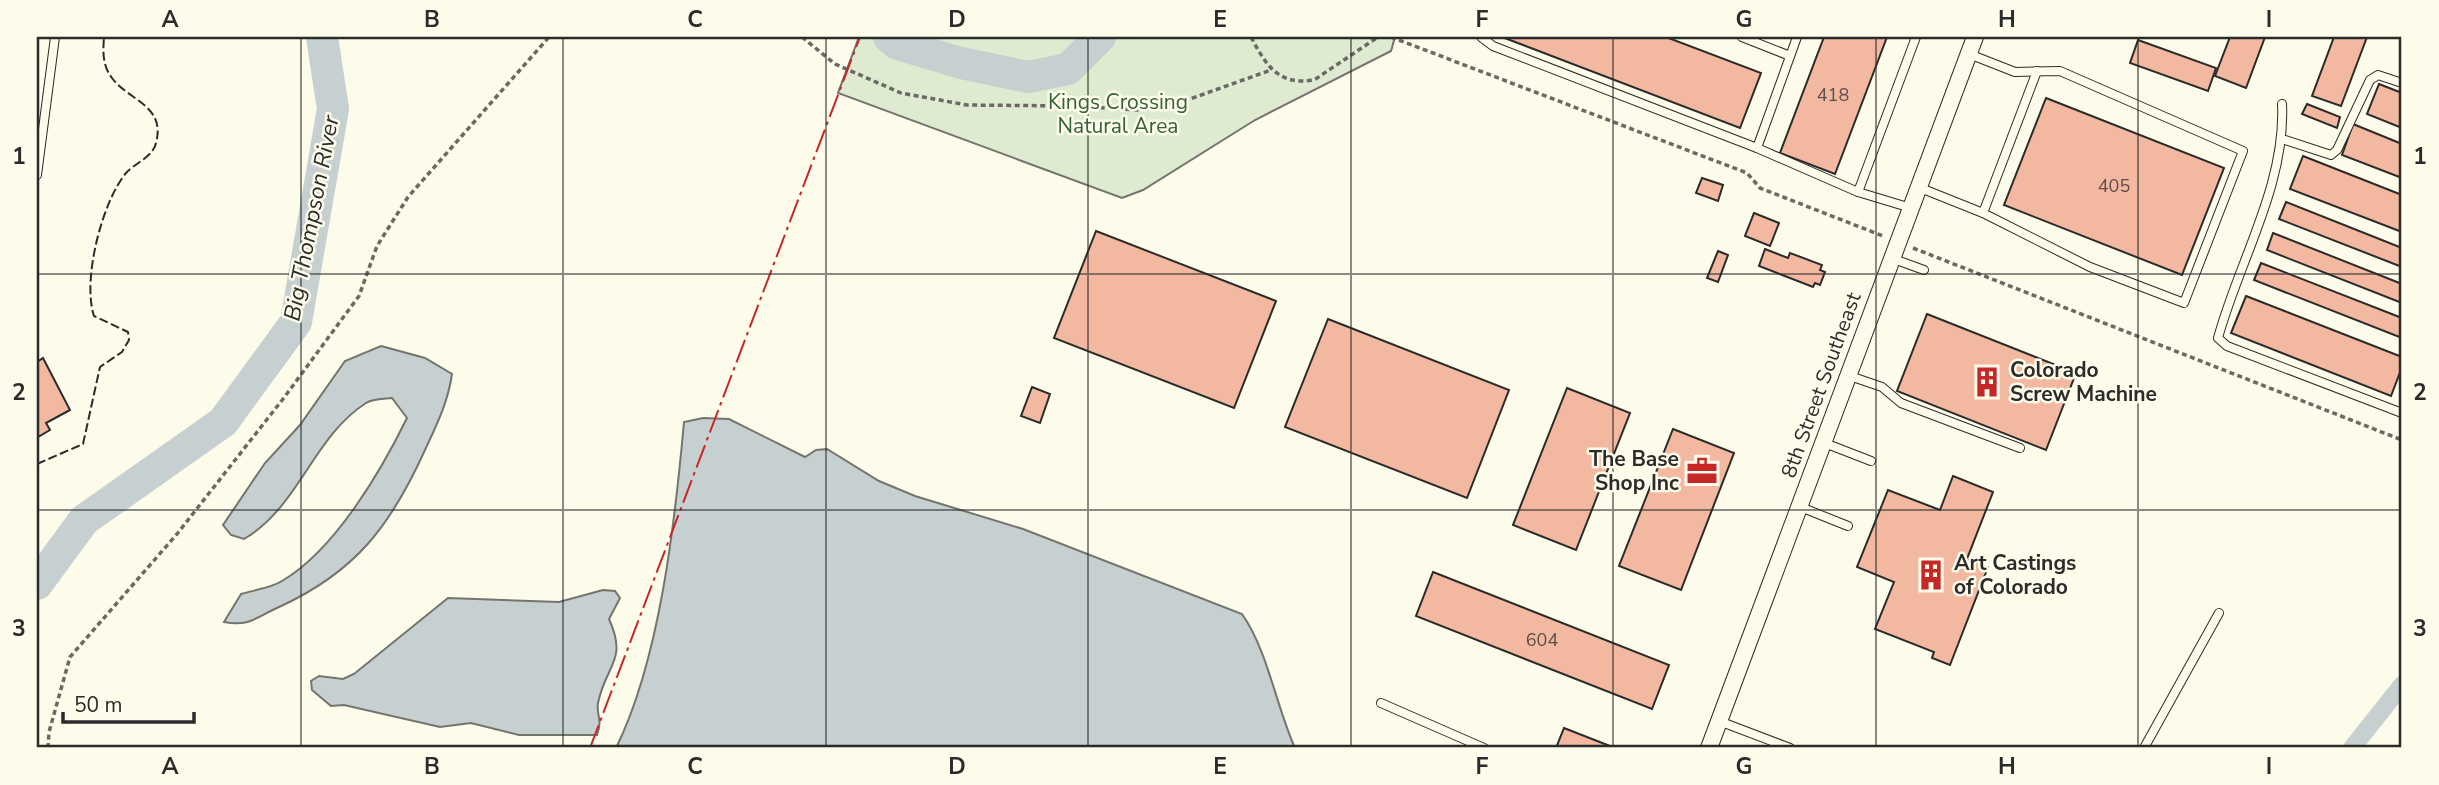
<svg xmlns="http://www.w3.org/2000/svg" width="2439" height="785" font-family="'Nunito Sans',sans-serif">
<rect width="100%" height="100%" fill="#fdfbea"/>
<!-- green -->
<path fill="#deebd1" stroke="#74746e" stroke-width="2" d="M859,37H1395L1391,51L1255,120L1143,190L1122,198L838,93Z"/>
<!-- water -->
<g fill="#c7d0d0" stroke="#74746e" stroke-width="2">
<path d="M381,346L425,358L452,374C448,402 437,424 425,450C391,525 356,572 279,607C256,617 250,627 224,622L241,594C254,590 271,588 282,581C335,550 381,471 407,418L392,398C384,399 372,399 366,403C313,437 299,507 244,539L231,535L223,525L265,463L300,425L345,361Z"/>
<path d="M703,418L729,419L805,457L816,450L827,449L879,481L915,496L1023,529L1242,614C1268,651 1276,706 1295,748H616C660,659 675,522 684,422Z"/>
<path d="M603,590L615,591L620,598L609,619C628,661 606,664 598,703C596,716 603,718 597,735H519L471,723L440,727L344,705L331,706L312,690L311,681L319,676L343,679L354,674L448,598L559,602Z"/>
</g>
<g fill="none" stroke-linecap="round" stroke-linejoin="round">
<!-- canal -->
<path stroke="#c7d0d0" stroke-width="18" d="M2352,748L2402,685"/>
<!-- river -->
<g stroke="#c7d0d0" stroke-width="32">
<path d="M889,37L897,44L961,63L1028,77L1068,69L1100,37"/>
<path d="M37,584L84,520L223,422L296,322L333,109L322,37"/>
</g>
</g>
<!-- building -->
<g fill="#f2b8a0" stroke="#2b2b2b" stroke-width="2">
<path d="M1502,37H1666L1761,73L1740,128Z"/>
<path d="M1824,37H1887L1835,174L1780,153Z"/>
<path d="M2230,37H2265L2246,88L2215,76Z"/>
<path d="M2334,37H2367L2341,106L2312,96Z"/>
<path d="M2138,40L2216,68L2208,91L2130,63Z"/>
<path d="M2379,84L2402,93V128L2367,114Z"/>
<path d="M2046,98L2224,168L2182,275L2004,205Z"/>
<path d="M2307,104L2340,117L2337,128L2302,114Z"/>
<path d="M2353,124L2402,144V178L2342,155Z"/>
<path d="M2303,156L2402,195V232L2290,189Z"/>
<path d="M1702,178L1723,185L1718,201L1696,193Z"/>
<path d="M2286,202L2402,248V267L2279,219Z"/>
<path d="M1754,213L1779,223L1770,246L1745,236Z"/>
<path d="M1096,231L1276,301L1234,408L1054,338Z"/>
<path d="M2273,233L2402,284V303L2267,250Z"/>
<path d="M1765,249L1788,258L1790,253L1822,265L1820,270L1825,272L1820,285L1815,283L1813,287L1759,266Z"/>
<path d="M1718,251L1728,255L1718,282L1707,278Z"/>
<path d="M2261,263L2402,318V338L2254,280Z"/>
<path d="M2246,296L2402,357V367L2391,396L2231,333Z"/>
<path d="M1927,314L2076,373L2046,450L1897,391Z"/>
<path d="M1328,319L1509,390L1467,498L1285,427Z"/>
<path d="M43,358L70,410L46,423L50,430L38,437L37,362Z"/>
<path d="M1032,387L1050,394L1040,423L1021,416Z"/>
<path d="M1567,388L1630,413L1576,550L1513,525Z"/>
<path d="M1673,429L1734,453L1681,590L1619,566Z"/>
<path d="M1953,476L1993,492L1967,559L1988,567L1950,665L1932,658L1934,652L1875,629L1894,582L1857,567L1888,490L1940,510Z"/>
<path d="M1433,572L1669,665L1652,709L1416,616Z"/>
<path d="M1564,728L1615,748H1556Z"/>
</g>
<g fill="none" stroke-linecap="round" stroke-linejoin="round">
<!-- service casing -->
<g stroke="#2b2b2b" stroke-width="10">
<g id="service">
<path d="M1481,37L1493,46L1757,148L1858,192L1911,208"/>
<path d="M1742,37L1790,56"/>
<path d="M2282,104C2286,185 2239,261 2218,338L2227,346L2402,413"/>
<path d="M2282,139L2331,155L2337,150L2370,80L2378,75L2402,83"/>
<path d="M1757,148L1797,37"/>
<path d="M37,175L55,37"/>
<path d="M1918,187L1983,213L2090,267L2184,303L2243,151L2060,71L2015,72L1969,54"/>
<path d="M1858,192L1916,37"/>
<path d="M1983,213L2037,71"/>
<path d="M1891,258L1924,270"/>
<path d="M1847,375L1882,387L1901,403L2020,448"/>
<path d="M1822,442L1871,461"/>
<path d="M1798,506L1848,526"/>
<path d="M1381,703L1484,748"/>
<path d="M1719,721L1790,748"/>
<path d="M2144,748L2219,613"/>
</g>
</g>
<!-- minor casing -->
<g stroke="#2b2b2b" stroke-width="18">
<path id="minor" d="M1709,748L1975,37"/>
</g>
<!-- path -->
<g stroke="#6a6964" stroke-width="3.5" stroke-dasharray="5 3.5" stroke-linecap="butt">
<path d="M802,37L835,64L901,93L967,105L1074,106L1139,110L1190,99L1271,70"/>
<path d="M1251,37C1266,65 1278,86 1314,80L1378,37"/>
<path d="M1391,37L1747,173L1760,188L1883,236"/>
<path d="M1913,248L2402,440"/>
<path d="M48,748L49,732L70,657L177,534L283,399L359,296L377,246L408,197L549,37"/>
</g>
<!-- service -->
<use href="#service" stroke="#fdfbea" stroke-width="8"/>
<!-- minor -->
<use href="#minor" stroke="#fdfbea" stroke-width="16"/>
<!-- fence -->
<path stroke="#2b2b2b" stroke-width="2" stroke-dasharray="9 3.5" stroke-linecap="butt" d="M37,464L83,444L100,367L122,352L129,340L128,332L94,316C82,280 102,202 126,173C135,163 153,157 156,143C166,105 129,101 112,78C102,65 103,51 104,37"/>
<!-- power -->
<path stroke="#c62828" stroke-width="2" stroke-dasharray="24 5 3.5 5" stroke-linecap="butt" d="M590,748L860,37"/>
</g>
<!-- grid -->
<path fill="none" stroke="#2b2b2b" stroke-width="2" stroke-opacity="0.55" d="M301,37V748M563,37V748M826,37V748M1088,37V748M1351,37V748M1613,37V748M1876,37V748M2138,37V748M37,274H2402M37,510H2402"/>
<!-- icons -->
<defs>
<g id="building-bare" transform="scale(2.415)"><path d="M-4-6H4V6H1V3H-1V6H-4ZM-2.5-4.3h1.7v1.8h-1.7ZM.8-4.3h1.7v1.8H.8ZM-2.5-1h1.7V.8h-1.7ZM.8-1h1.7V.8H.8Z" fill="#c62828" stroke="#fdfbea" stroke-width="2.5" paint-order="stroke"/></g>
<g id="office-bare" transform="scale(2.415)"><path d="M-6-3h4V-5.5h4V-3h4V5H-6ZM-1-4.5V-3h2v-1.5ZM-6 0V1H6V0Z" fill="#c62828" stroke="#fdfbea" stroke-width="2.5" paint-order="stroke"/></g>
</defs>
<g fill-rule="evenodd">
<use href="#building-bare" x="1987" y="382"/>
<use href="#office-bare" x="1702" y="471"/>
<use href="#building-bare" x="1931" y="575"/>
</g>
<g text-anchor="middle" stroke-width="5" stroke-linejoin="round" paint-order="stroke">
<!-- number labels -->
<g font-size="18" fill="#5d4e48">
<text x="1833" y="101">418</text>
<text x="2114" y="192">405</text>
<text x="1542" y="646">604</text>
</g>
<!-- park labels -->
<g font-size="21" fill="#34623c" stroke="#fdfbea">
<text x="1118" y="109">Kings Crossing<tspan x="1118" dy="24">Natural Area</tspan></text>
</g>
<!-- poi labels -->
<g font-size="21" font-weight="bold" fill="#2b2b2b" stroke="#fdfbea" text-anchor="start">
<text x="2010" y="377">Colorado<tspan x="2010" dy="24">Screw Machine</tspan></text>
<text x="1679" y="466" text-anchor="end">The Base<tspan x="1679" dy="24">Shop Inc</tspan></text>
<text x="1954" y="570">Art Castings<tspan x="1954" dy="24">of Colorado</tspan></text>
</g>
<!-- street labels -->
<g font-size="21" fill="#2b2b2b" stroke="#fdfbea">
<text transform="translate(1821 385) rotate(-70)" y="7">8th Street Southeast</text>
</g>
<!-- water labels -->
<g font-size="23" font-style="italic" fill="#2b2b2b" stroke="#fdfbea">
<text transform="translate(311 218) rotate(-79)" y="8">Big Thompson River</text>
</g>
</g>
<!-- border -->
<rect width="2439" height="785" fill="none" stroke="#fdfbea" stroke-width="77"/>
<!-- scale -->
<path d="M63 712v10h131v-10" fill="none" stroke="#2b2b2b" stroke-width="3.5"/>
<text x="74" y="712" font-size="21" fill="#2b2b2b" stroke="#fdfbea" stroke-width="5" paint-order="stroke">50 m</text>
<rect x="38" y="38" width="2362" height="708" fill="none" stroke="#2b2b2b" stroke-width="2.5"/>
<g font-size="23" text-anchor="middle" font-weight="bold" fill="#2b2b2b">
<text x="170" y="27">A</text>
<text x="432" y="27">B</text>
<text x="695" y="27">C</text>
<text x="957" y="27">D</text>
<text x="1220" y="27">E</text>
<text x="1482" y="27">F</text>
<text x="1744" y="27">G</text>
<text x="2007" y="27">H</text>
<text x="2269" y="27">I</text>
<text x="19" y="164">1</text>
<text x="2420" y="164">1</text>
<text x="19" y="400">2</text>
<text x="2420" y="400">2</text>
<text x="19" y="636">3</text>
<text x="2420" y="636">3</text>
<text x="170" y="774">A</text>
<text x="432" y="774">B</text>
<text x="695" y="774">C</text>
<text x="957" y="774">D</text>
<text x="1220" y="774">E</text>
<text x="1482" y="774">F</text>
<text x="1744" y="774">G</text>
<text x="2007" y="774">H</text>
<text x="2269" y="774">I</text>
</g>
</svg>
